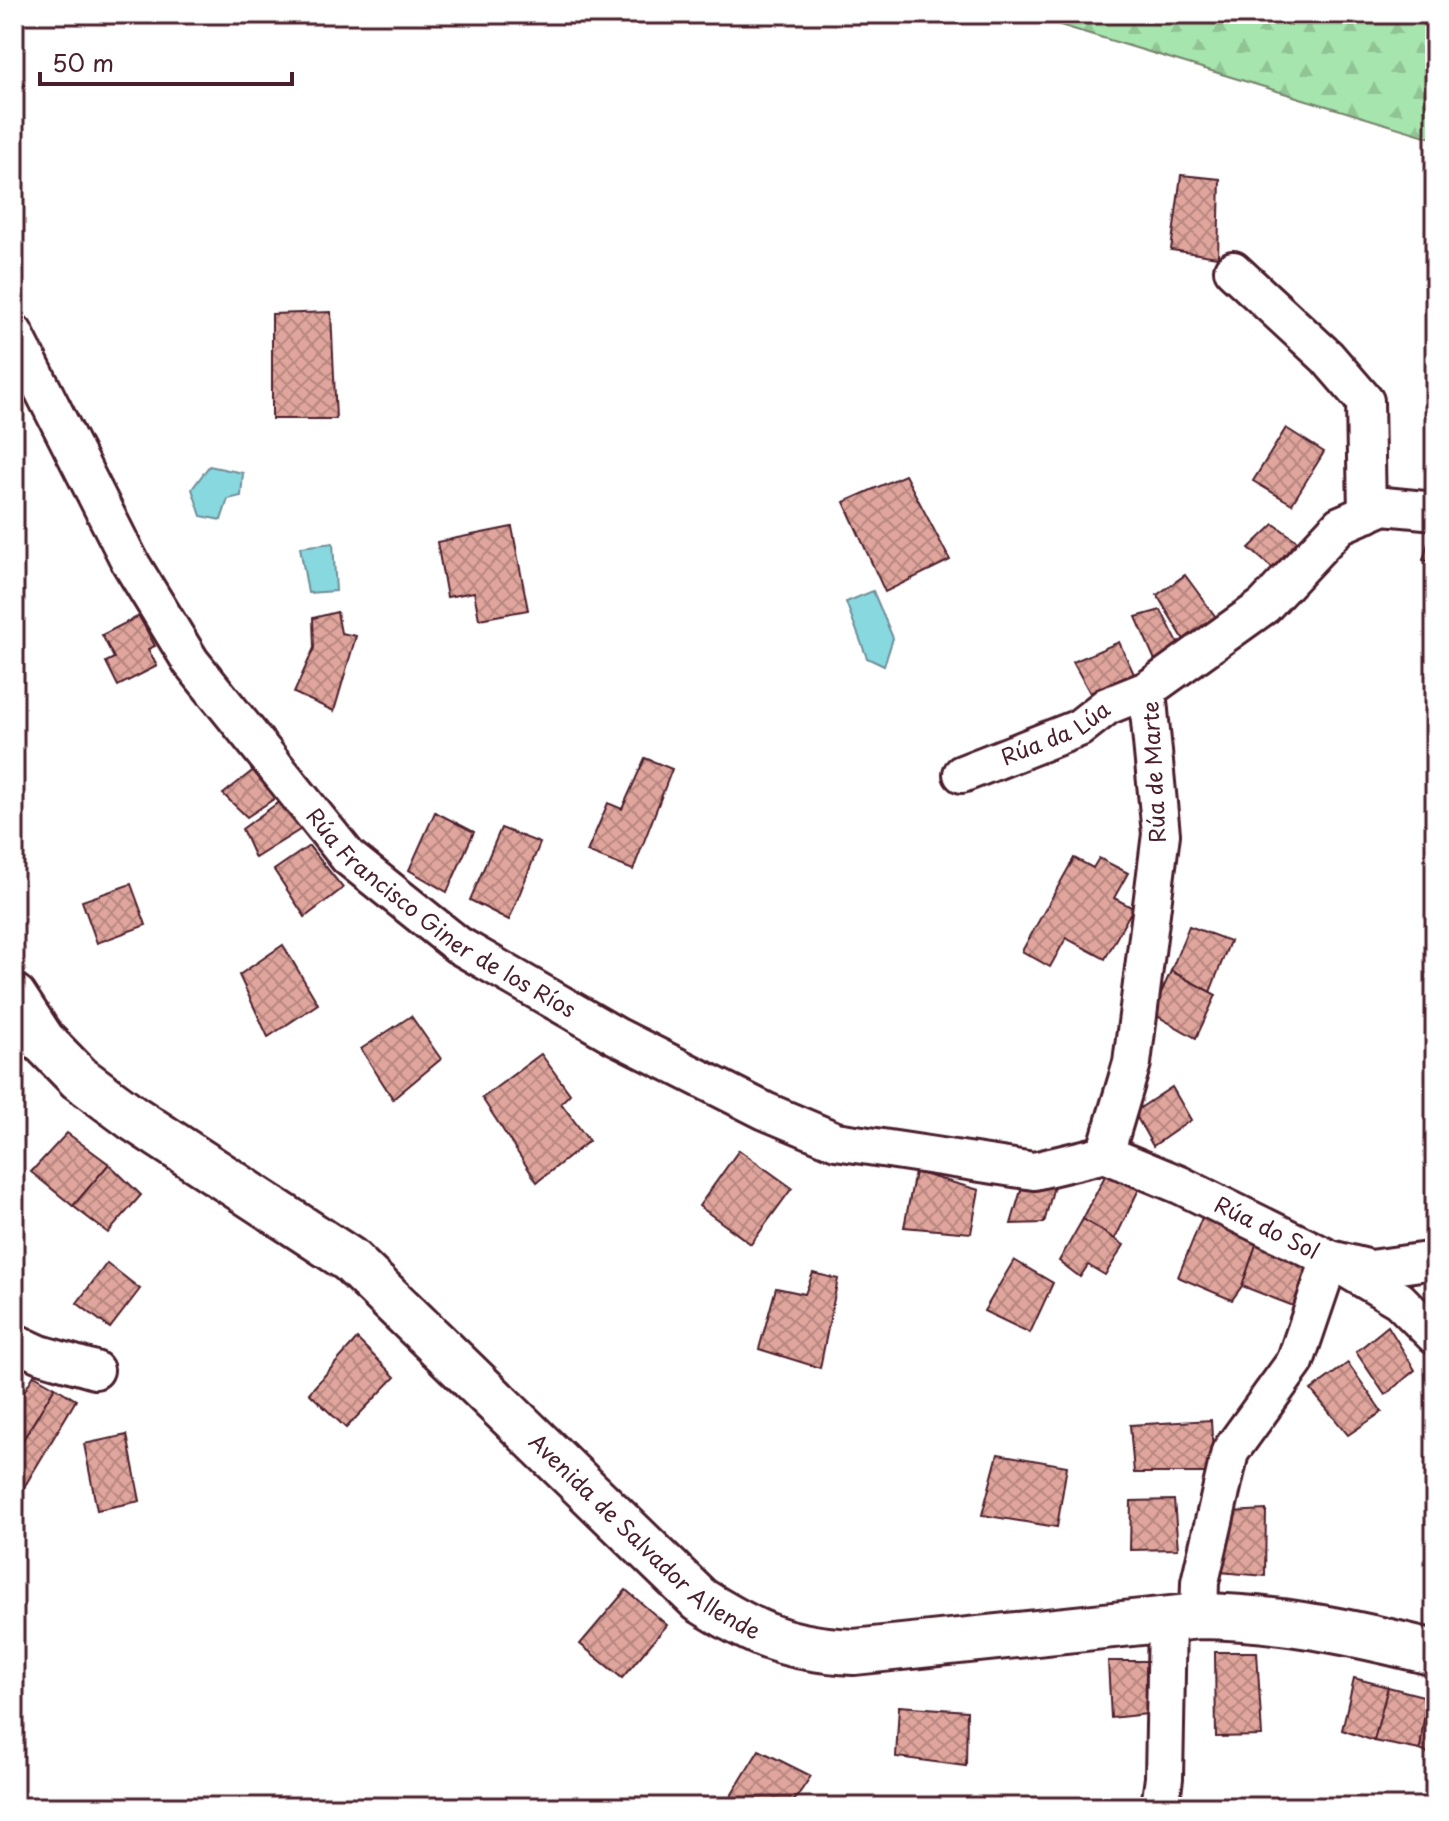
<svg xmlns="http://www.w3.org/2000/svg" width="1449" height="1821" font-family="'Playpen Sans',sans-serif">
<defs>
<pattern id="forest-firs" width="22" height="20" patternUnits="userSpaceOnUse" patternTransform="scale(2)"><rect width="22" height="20" fill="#a6e5ad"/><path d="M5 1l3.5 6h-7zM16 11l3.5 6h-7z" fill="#90c495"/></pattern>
<pattern id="building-cross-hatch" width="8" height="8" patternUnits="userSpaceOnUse" patternTransform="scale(2)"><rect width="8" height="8" fill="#e0a69d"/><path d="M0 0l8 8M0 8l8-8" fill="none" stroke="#b88780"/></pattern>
</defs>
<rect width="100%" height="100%" fill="#fff"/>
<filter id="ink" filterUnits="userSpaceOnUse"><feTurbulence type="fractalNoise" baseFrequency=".0125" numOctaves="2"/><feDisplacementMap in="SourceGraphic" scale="16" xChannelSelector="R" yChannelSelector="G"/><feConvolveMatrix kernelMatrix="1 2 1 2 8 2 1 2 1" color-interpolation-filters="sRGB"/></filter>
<g filter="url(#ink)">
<!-- forest -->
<path fill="url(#forest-firs)" stroke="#78826c" stroke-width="2" d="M1024,14H1435V139Z"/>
<!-- water -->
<g fill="#87d8df" stroke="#6f8e97" stroke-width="2">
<path d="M209,466L243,473L241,496L228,499L221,520L201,516L192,489Z"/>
<path d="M333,543L336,591L308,593L300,547Z"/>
<path d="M873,591L893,638L884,666L867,658L846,602Z"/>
</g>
<!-- building -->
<g fill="url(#building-cross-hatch)" stroke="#4a1f2b" stroke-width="2">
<path d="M1181,175L1220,179L1218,257L1171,250Z"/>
<path d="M331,312L336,419H272V314Z"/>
<path d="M1286,428L1324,452L1292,504L1253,481Z"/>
<path d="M905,475L950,560L885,592L844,502Z"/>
<path d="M1435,520V563L1423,560Z"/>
<path d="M1274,524L1300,543L1273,569L1249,548Z"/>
<path d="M512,527L528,610L479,619L474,592L447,597L437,542Z"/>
<path d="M1185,575L1218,620L1186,643L1157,595Z"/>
<path d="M1161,610L1183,653L1158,667L1136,617Z"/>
<path d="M337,612L341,633L356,636L334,711L294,693L314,648L313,618Z"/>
<path d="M139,616L155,646L148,649L157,666L118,686L106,662L114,658L102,635Z"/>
<path d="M1119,642L1134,674L1090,693L1073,662Z"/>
<path d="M645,758L672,769L633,870L587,852L608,803L622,809Z"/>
<path d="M256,768L281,794L247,817L223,794Z"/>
<path d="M283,799L306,826L255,858L242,829Z"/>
<path d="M435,812L474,832L447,892L409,870Z"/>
<path d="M501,828L540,843L509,920L470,900Z"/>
<path d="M309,846L343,888L305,917L274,870Z"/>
<path d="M1074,858L1093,868L1099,858L1128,873L1114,898L1133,908L1105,959L1066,938L1050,967L1022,951Z"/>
<path d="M131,884L146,925L97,943L82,901Z"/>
<path d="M1189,926L1230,941L1210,992L1171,971Z"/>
<path d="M283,945L318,1004L268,1037L239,975Z"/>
<path d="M1171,971L1216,995L1196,1038L1152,1013Z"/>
<path d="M411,1016L441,1059L393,1099L361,1049Z"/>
<path d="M541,1054L570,1094L561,1103L589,1141L537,1182L482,1098Z"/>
<path d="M1172,1087L1191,1120L1153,1146L1134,1112Z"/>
<path d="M67,1133L109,1164L73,1206L31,1172Z"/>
<path d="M739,1150L792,1188L751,1244L699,1206Z"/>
<path d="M109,1164L141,1195L108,1233L73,1206Z"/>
<path d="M1108,1170L1141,1185L1115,1239L1083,1219Z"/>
<path d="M915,1172L979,1190L971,1233L904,1227Z"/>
<path d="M1024,1180L1054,1186L1044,1223L1011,1224Z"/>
<path d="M1203,1215L1258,1239L1242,1286L1232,1300L1178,1277Z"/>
<path d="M1083,1219L1124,1245L1105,1275L1088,1265L1080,1277L1059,1261Z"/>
<path d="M1258,1239L1312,1260L1304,1310L1242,1286Z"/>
<path d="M1014,1260L1053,1283L1030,1333L984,1311Z"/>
<path d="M107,1263L140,1289L110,1328L77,1303Z"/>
<path d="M813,1273L838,1279L820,1368L759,1349L776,1288L805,1294Z"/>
<path d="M1388,1326L1415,1370L1385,1395L1356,1352Z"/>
<path d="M357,1339L395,1377L346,1428L309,1393Z"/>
<path d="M1348,1363L1382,1412L1348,1435L1311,1390Z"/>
<path d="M34,1375L55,1387L14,1455V1408Z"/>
<path d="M55,1387L76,1400L14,1504V1455Z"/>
<path d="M1211,1420L1214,1473H1134L1130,1425Z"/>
<path d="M127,1435L140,1501L97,1510L84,1444Z"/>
<path d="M998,1454L1067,1466L1057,1527L982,1515Z"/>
<path d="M1174,1500L1178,1549L1130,1550L1131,1501Z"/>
<path d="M1266,1510L1265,1576L1220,1572L1230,1512Z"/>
<path d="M626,1590L667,1625L622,1678L580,1644Z"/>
<path d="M1215,1652H1257L1262,1736L1216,1737Z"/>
<path d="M1108,1661H1153L1156,1713L1111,1718Z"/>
<path d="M1354,1678L1388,1687L1374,1741L1342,1730Z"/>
<path d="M1388,1687L1427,1697L1420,1750L1374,1741Z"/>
<path d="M1427,1697L1435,1700V1757L1420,1750Z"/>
<path d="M899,1706L967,1711L966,1766L896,1757Z"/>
<path d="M759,1750L811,1776L790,1807H745L729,1799Z"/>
</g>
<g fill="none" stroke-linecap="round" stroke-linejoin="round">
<!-- street casing -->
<g stroke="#4a1f2b" stroke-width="42">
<g id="street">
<path d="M1233,270L1327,357L1365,401L1367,514"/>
<path id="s1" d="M14,333L130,562L191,662L348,857L458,945L616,1036L765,1111L836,1141L1034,1171L1105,1154"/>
<path id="s2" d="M962,774L1079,728L1107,706L1147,690"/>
<path d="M1105,1154L1132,1063L1161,834L1147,690L1264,606L1340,525L1384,506L1435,511"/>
<path id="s3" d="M1105,1154L1180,1185L1330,1259L1371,1269L1435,1260"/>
<path d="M14,1342L40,1354L95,1370"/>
<path d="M1199,1616L1200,1582L1230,1452L1295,1362L1330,1259L1399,1300L1435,1336"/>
<path d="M1160,1807L1164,1778L1167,1620"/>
</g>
</g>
<!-- secondary casing -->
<g stroke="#4a1f2b" stroke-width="50">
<g id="secondary">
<path id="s4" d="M14,997L42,1040L79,1078L133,1118L350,1260L700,1600C756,1635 787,1649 854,1652L1199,1616C1281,1617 1356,1633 1435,1653"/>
</g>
</g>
<!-- street -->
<use href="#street" stroke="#fff" stroke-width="36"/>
<!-- secondary -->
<use href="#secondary" stroke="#fff" stroke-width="44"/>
</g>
</g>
<g text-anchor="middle" stroke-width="6" stroke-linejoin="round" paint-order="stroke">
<!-- street labels -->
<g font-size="22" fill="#4a1f2b" stroke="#fff">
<text dy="8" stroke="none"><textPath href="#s2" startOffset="102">Rúa da Lúa</textPath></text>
<text transform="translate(1154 772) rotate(-93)" y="8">Rúa de Marte</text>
<text dy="8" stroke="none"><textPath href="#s1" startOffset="732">Rúa Francisco Giner de los Ríos</textPath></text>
<text dy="8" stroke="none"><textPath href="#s3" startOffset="178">Rúa do Sol</textPath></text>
<text dy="8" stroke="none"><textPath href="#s4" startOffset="836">Avenida de Salvador Allende</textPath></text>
</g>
</g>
<!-- margin -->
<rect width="1449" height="1821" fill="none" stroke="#fff" stroke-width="48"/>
<rect x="24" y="24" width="1401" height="1773" fill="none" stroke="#4a1f2b" stroke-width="3" filter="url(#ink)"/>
<!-- scale -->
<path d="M40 72v12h252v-12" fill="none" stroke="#4a1f2b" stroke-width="4"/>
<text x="52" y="72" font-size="24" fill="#4a1f2b" stroke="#ffffff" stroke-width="6" paint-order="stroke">50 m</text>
</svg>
